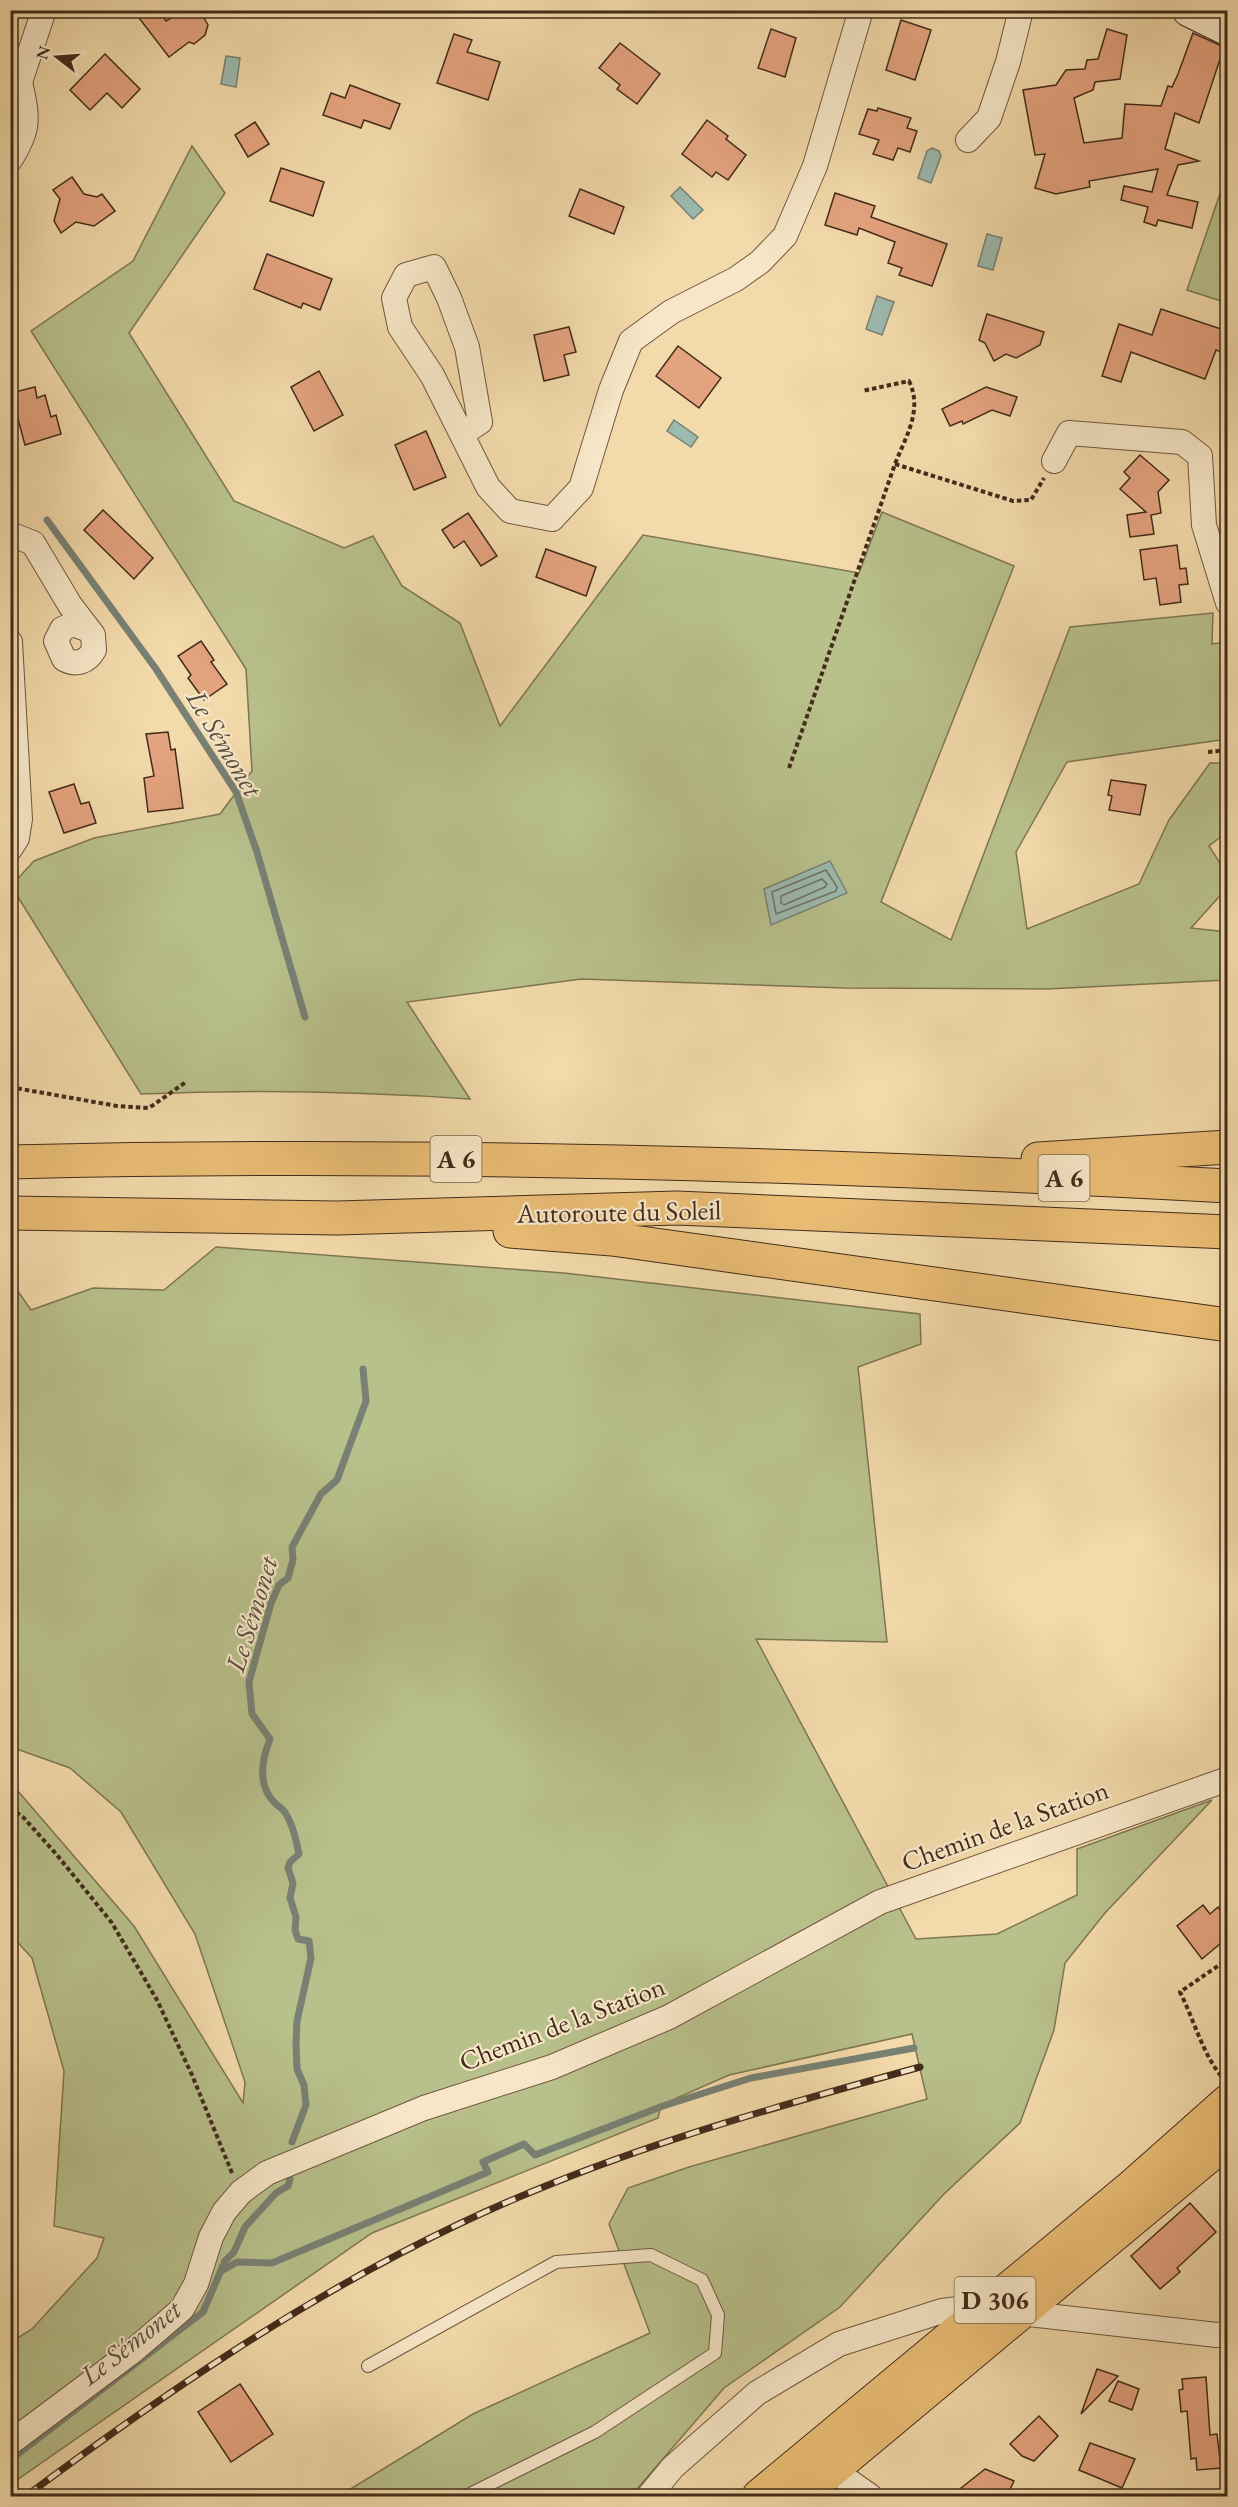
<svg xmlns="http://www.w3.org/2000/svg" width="1238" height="2507" font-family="'EB Garamond',serif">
<rect width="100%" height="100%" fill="#f3daaa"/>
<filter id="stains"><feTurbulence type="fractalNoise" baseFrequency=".00333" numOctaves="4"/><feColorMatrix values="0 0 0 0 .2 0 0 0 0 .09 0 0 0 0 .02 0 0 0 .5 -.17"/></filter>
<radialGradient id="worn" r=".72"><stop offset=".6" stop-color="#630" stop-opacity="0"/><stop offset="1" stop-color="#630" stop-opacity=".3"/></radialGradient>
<!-- green -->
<g fill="#b8c08b" stroke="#7e7653" stroke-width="1.5">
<path d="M192,146L225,193L129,333L234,501L344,548L373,536L402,586L460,623L500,726L643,535L859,573L882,512L1014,566L881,902L951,940L1070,627L1213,613L1212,644L1227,642V739L1067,762L1016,852L1027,929L1139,884L1169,820L1210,763H1227V832L1209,846L1227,874V888L1191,928L1227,932V980L1047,989L845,988L581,979L407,1002L470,1099C357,1091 254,1089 141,1094L11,886L34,861L94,838L220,814L252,771L246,669L31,331L133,261Z"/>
<path d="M1226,176L1228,177L1227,303L1187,290Z"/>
<path d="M216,1247L564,1273L920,1314L921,1344L858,1367L887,1642L756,1639L916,1939L997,1934L1077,1895V1849L1212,1800L1105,1913L1065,1963L1054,2030L1020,2123L944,2194L840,2307L724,2388L631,2496H339L473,2414L650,2333L609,2224L628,2188L689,2167L927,2099L912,2034L729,2075L661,2105L658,2118L372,2233L11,2484V2342L32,2329L97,2258L104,2238L54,2226L64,2071L32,1958L11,1935V1783L134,1926L243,2103L245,2082L195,1934L121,1812L70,1768L11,1747L10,1280L31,1310L93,1288L164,1290Z"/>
</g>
<!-- water -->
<g fill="#9cbaaf" stroke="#788174" stroke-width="1.5">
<path d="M226,56L240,58L236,87L221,84Z"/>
<path d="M932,148L939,151L941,156L931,183L918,178L927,151Z"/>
<path d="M680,187L703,210L693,219L671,196Z"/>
<path d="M987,234L1002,238L993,270L978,266Z"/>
<path d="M877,296L894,302L882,335L866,329Z"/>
<path d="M674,420L698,437L691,447L667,431Z"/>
<path d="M830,861L847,893L771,925L764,889Z"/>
</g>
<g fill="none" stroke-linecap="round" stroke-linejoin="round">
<!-- shore -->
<g stroke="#707265" stroke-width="1.5">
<path d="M826,870L837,887L836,891L776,914L772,892Z"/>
<path d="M822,879L827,884L825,887L784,905L781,903V896Z"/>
</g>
<!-- stream -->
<g stroke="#788174" stroke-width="7">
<path d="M47,520L156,669L236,792L257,852L305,1017"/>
<path d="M292,2142L306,2105L304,2085L297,2069L296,2043L297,2021L311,1958L309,1941L298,1939L295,1930L296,1917L290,1898L293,1883L288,1868L290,1862L299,1854C296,1840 293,1826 286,1814C283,1808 277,1806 273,1801C257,1783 262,1759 270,1739L252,1714L249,1682L271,1603L279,1585L288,1578L293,1560L292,1547L321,1494L337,1480L366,1401L363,1369"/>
<path d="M223,2270L237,2262L272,2263L488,2172L483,2162L524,2144L535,2155L663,2106L751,2078L914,2048"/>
<path d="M10,2460L203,2312L225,2261L234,2252L245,2227L276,2193L288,2186L290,2179"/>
</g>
</g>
<!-- building -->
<g fill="#e4a37f" stroke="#432b1b" stroke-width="1.5">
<path d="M151,10H159L166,21L183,11L204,18L208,25L205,35L194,44L189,42L169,57L139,18Z"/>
<path d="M901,20L931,30L915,80L886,70Z"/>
<path d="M771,29L796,38L785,77L758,68Z"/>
<path d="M1107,29L1127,35L1120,79L1095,82L1093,90L1074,98L1084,143L1122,138L1125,104L1161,106L1168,86L1172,87L1178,74L1193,33L1224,47L1199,123L1175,113L1165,149L1199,161L1178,165L1167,195L1198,202L1192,228L1158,220L1156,226L1144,222L1148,207L1121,200L1124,186L1152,192L1158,169L1089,181L1090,187L1056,194L1035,188L1045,154L1035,155L1023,90L1056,85L1066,70L1085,69L1087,60L1098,59Z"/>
<path d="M454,34L472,40L467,52L500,62L488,100L437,83Z"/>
<path d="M620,43L660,74L637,104L617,89L620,85L599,68Z"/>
<path d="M105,54L140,89L122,108L107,93L90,110L70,90Z"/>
<path d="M350,85L400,104L390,129L364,120L361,128L323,115L331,93L345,98Z"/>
<path d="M878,108L911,118L907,128L917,131L910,152L898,148L893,160L873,154L879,140L859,134L868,109L877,111Z"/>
<path d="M707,120L728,136L726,139L746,155L728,180L716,172L712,177L682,154Z"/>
<path d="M255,122L269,144L248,157L235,135Z"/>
<path d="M281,168L324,182L313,216L270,201Z"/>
<path d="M72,177L84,194L97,197L102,194L115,211L94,226L76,222L61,233L54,221L60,199L53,190Z"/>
<path d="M580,189L624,207L614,234L569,216Z"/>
<path d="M835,193L875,206L871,217L947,244L932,286L899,275L902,268L888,263L895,242L859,228L857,235L825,225Z"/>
<path d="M267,254L332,279L320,310L303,303L301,308L254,289Z"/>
<path d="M1161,309L1227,331V354L1216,350L1205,379L1131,352L1121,382L1102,376L1119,324L1152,335Z"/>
<path d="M987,314L1044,332L1040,345L1016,358L1006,354L994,361L985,343L979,340Z"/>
<path d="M569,327L576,352L564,355L569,375L544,381L534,335Z"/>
<path d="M678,346L721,378L699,408L656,376Z"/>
<path d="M319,371L343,415L314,431L291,387Z"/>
<path d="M35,387L37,398L45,395L51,417L56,415L61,434L25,445L11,393Z"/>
<path d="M986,387L1017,397L1010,416L992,410L963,424L962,421L950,426L942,409Z"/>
<path d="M426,431L446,477L414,490L395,445Z"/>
<path d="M1140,455L1169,480L1158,492L1161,513L1151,515L1154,534L1130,537L1127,515L1146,512L1120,489L1130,478L1124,472Z"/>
<path d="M103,510L153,558L134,579L84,530Z"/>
<path d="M468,513L497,556L481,566L464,541L454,548L442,530Z"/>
<path d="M1177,545L1180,569L1186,568L1188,584L1179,585L1181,602L1160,605L1156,578L1144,580L1140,550Z"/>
<path d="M546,549L596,567L586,596L536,577Z"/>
<path d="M201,641L214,660L211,662L227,684L204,700L188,678L191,675L178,656Z"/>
<path d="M168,732L171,750L175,749L183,808L148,812L144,778L154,776L146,734Z"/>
<path d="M1111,780L1146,785L1140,815L1109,810L1112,796L1108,795Z"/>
<path d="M74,784L81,804L89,802L96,823L64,833L49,792Z"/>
<path d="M1203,1905L1210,1914L1218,1907L1227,1919V1938L1202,1959L1177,1926Z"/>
<path d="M1190,2203L1216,2232L1177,2268L1180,2272L1160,2289L1131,2256Z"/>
<path d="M1097,2369L1118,2376L1081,2414Z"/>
<path d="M1206,2377L1210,2435L1217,2434L1221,2468L1197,2470L1196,2458L1191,2459L1187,2411L1181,2412L1179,2390L1183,2389L1182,2379Z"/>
<path d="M1118,2381L1139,2389L1132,2410L1109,2401Z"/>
<path d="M240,2384L273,2434L231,2462L198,2412Z"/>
<path d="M1039,2416L1058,2436L1034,2461L1022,2456L1010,2444Z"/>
<path d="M1090,2443L1135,2459L1122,2488L1079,2470Z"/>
<path d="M985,2469L1014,2481L1007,2496H951Z"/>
</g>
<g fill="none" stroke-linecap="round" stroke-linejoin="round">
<!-- lane casing -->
<g stroke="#6f573f" stroke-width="14">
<path id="lane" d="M368,2366L556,2262L651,2255L702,2280L718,2315L715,2353L595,2432L466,2496"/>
</g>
<!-- street casing -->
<g stroke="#6f573f" stroke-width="26">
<g id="street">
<path d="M10,96L20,82L44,10"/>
<path d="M968,140L989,118L1008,62L1021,10"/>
<path d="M10,160C30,129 28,118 20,82"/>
<path d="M462,434L480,422L467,347L449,298L434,267L406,275L394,298L400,327L432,375L488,487L510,511L552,519L581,488L611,390L631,341L671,312L736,279L760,262L785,236L815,166L861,10"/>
<path d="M1054,461L1069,433L1182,442L1200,456L1204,525L1228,603"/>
<path d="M10,534L33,543L70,605L93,635L94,650C87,662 76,666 64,659L56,641L62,629L73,624L89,630"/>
<path d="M10,642L20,819L17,838L10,849"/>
<path d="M1020,2313L1217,2335L1228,2333"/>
<path d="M10,2443L133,2351L182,2309L196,2284L211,2237L224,2212L241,2192L267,2173L424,2108L552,2067L669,2017L880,1902L1228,1779"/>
<path d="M833,2470L870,2496"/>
<path d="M649,2496L673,2467L757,2393L839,2344L942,2311L990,2305"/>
</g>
</g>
<!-- secondary casing -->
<g stroke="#432b1b" stroke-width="35">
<path id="secondary" d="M1189,10L1228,29"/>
</g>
<!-- primary casing -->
<g stroke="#432b1b" stroke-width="35">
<g id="primary">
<path d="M759,2496L1130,2188L1228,2101"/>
<path d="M801,2496L1228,2140"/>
</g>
</g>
<!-- highway casing -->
<g stroke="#432b1b" stroke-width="35">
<g id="highway">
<path d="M1038,1159L1228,1147"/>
<path d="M10,1162C417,1152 822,1164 1228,1186"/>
<path d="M10,1213L337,1218L677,1208L1228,1232"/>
<path d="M510,1231L612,1239L1228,1325"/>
</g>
</g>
<!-- path -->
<g stroke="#432b1b" stroke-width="4" stroke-dasharray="4.5 3" stroke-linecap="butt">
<path d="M895,464L1013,501L1031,500L1044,478"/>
<path d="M1208,752L1228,750"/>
<path d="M789,768L895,464C906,436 923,410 909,381L862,391"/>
<path d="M10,1087L117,1106L149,1108L186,1082"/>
<path d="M10,1808L23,1817L57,1855L112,1923L157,2000L192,2075L232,2173"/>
<path d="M1228,1819L1223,1861L1228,1869"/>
<path d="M1221,2076C1202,2052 1194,2020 1180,1992L1228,1959"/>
</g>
<!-- lane -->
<use href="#lane" stroke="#f7e7c8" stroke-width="12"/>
<!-- street -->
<use href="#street" stroke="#f7e7c8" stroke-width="24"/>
<!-- secondary -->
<use href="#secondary" stroke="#f7e7c8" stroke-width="33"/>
<!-- primary -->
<use href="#primary" stroke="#eabd75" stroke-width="33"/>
<!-- highway -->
<use href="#highway" stroke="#eabd75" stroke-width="33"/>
<!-- rail casing -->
<g stroke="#432b1b" stroke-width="7">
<path id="rail" d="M26,2496C162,2395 305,2297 459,2224C606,2154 763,2110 920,2067"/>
</g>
<!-- rail -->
<use href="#rail" stroke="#f7e7c8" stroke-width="4.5" stroke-dasharray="14" stroke-linecap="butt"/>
</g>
<g text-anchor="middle" stroke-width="4.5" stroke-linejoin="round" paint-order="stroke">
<!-- shield labels -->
<g fill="#f7e7c8" stroke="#79634f" stroke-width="1.5">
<rect x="430.5" y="1136" width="51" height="46" rx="4.5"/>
<rect x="1038.5" y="1155" width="51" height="46" rx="4.5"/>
<rect x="954.5" y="2277" width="81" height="46" rx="4.5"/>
</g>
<g font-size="26" font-weight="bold" fill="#432b1b">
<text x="456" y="1168">A 6</text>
<text x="1064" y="1187">A 6</text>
<text x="995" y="2309">D 306</text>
</g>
<!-- street labels -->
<g font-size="27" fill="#432b1b" stroke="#f7e7c8">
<text transform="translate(619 1212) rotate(-1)" y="9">Autoroute du Soleil</text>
<text transform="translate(1005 1826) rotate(-20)" y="9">Chemin de la Station</text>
<text transform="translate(562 2024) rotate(-21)" y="9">Chemin de la Station</text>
</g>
<!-- water labels -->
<g font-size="28" font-style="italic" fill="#594f40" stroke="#f7e7c8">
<text transform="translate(225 743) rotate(59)" y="10">Le Sémonet</text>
<text transform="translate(251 1614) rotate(-73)" y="10">Le Sémonet</text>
<text transform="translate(130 2342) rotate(-38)" y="10">Le Sémonet</text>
</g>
</g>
<!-- margin -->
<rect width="1238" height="2507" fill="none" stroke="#f3daaa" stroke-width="36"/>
<rect x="12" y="12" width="1214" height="2483" fill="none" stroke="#432b1b" stroke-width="3"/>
<rect x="18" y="18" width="1202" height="2471" fill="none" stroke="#432b1b" stroke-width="1.5"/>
<!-- north arrow -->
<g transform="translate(57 57) rotate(287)" stroke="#f7e7c8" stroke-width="4.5" paint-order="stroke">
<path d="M0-4.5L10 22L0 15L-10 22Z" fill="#432b1b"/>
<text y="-9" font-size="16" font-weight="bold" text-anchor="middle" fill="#432b1b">N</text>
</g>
<rect width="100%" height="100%" filter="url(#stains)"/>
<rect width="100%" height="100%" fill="url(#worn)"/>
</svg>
